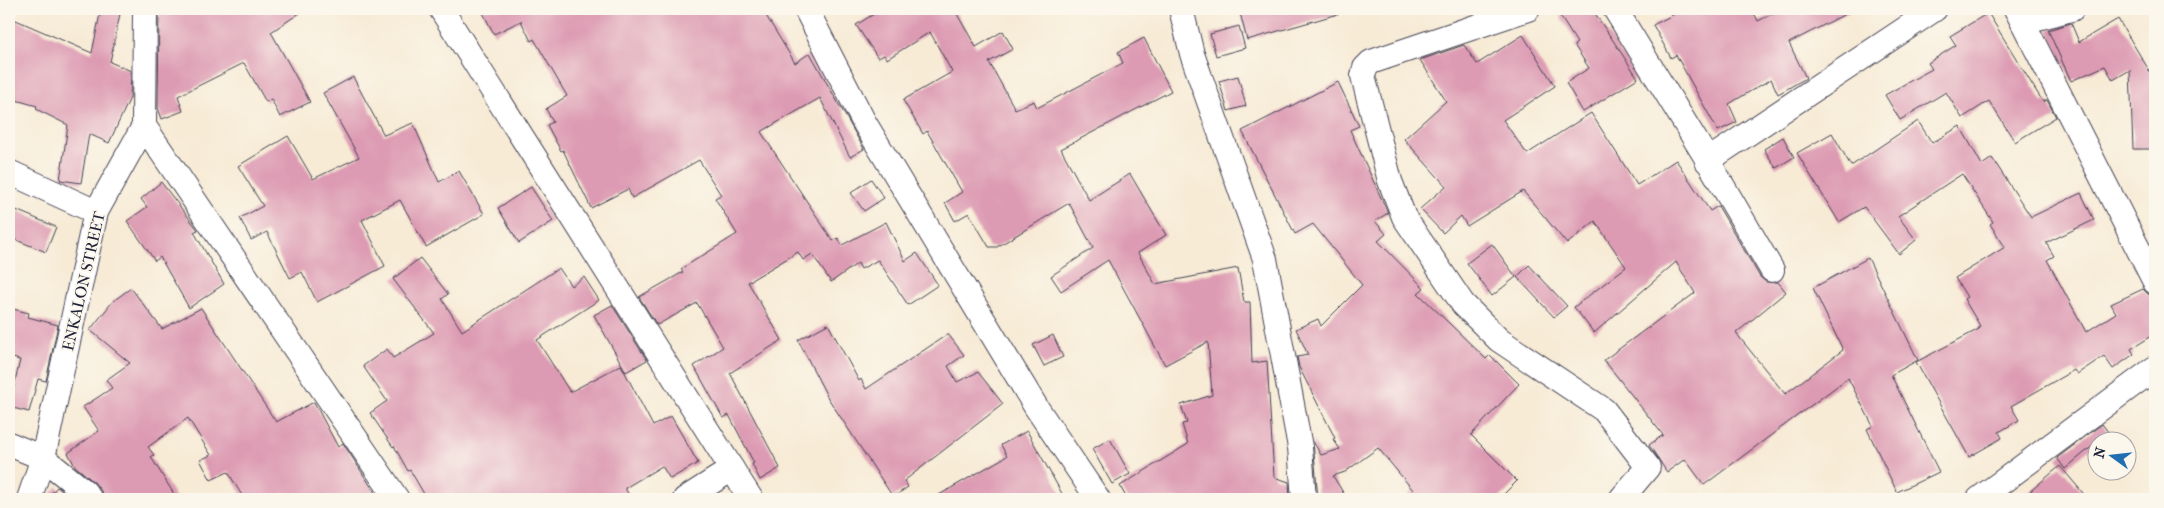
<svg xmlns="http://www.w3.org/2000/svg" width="2164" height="508" font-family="'IM FELL French Canon',serif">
<rect width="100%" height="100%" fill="#fbf7ec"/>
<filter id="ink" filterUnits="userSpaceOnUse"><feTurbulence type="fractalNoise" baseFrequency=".02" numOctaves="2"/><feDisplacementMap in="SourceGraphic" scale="10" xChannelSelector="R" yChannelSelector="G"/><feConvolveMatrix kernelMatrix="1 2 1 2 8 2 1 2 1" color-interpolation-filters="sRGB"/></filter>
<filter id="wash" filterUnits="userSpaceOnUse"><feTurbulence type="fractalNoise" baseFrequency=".0096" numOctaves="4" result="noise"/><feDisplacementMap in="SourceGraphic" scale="20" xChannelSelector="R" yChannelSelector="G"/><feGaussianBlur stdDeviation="1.12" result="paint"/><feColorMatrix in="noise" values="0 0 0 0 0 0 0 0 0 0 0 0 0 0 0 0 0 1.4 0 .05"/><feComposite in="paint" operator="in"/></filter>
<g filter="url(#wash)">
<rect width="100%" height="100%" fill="#f7ebd6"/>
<g id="blocks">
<!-- building -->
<g fill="#dd9bb3">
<path d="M101,9H121L110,62L131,71L130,98L109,143L89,134L81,183L60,180L68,125L36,109L37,106L9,98V17L92,53Z"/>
<path d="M159,9H306L271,32L310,102L280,117L271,99L266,102L244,63L178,96L183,111L162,119L158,108Z"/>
<path d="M481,9H762L795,63L810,53L864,149L850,157L820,98L761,132L833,241L838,238L842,245L886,222L905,261L917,253L938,285L908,305L878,260L861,269L858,263L831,282L812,254L803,260L798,252L748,282L782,340L730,373L780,468L760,480L752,464L754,463L729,415L723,418L694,366L723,347L697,303L657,325L639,297L683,272L681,269L737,234L715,198L721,195L699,160L632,198L628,189L591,208L563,150L561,151L547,125L553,122L546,109L567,96L534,39L531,41L521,21L494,34Z"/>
<path d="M882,9H954L976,47L1003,31L1013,49L989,62L1015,109L1034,101L1037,108L1123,63L1118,52L1144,38L1171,91L1061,149L1089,200L1130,174L1166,235L1138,253L1155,284L1238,268L1244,302H1250L1252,363L1267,361L1274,477L1289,482L1290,499H1127L1120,486L1188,444L1182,424L1187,423L1181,405L1212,395L1208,342L1165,365L1108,260L1061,291L1051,276L1093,248L1069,203L997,247H989L969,213L955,221L945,203L962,192L927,131L923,134L903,100L952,72L930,32L887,59L884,55L878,58L856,25Z"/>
<path d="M1239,9H1338V14L1247,40Z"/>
<path d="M1571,9H1592L1638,78L1583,112L1566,83L1589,68L1574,45L1577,43L1560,16Z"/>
<path d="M1684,9H1752L1758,21L1782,9H1855L1789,43L1806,78L1778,94L1771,79L1729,104L1737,122L1718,131L1676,55L1671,58L1653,25Z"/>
<path d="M1988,13L2043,102L2047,100L2056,117L2015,142L1989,101L1962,118L1946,92L1900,120L1885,95L1932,69L1928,63L1956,45L1950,36Z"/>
<path d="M2118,19L2155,80V149H2133L2130,70L2113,80L2105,66L2071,81L2048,30L2071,23L2079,42Z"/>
<path d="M1239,26L1245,48L1216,56L1210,34Z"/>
<path d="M1523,35L1555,86L1503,120L1527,154L1591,113L1637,185L1676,160L1710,211L1718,206L1760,277L1766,282H1778L1786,292L1736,333L1785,394L1843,350L1813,288L1868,258L1918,360L1891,375L1939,472L1897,492L1867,429L1873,426L1848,378L1704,485L1685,459L1667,472L1649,445L1663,435L1604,360L1695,293L1676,262L1594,333L1574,307L1626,267L1595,221L1567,244L1523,191L1467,226L1461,216L1443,233L1420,209L1446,186L1404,139L1446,101L1420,60L1464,45L1477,64Z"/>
<path d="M1238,76L1246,106L1228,111L1219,81Z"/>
<path d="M353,77L384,135L413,123L439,182L459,171L484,214L426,247L400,200L362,220L385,266L317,302L302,272L290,278L267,232L251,240L240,218L263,206L238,166L288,136L313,179L359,157L323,93Z"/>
<path d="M1338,82L1359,126L1350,130L1388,213L1375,221L1386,234L1378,241L1424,288L1418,293L1486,359L1490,355L1519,384L1471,435L1517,481L1499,499H1404L1413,490L1378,448L1345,472L1333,476L1347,499H1318L1313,441L1321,455L1340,449L1333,439L1335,438L1299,367L1297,357L1308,355L1296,329L1318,319L1321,326L1362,285L1313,224L1295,234L1242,131Z"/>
<path d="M1918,121L1932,143L1960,126L1982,165L1992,158L2031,217L2081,193L2094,220L2046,243L2054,256L2047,260L2086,332L2116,313L2111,304L2143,289L2148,294L2155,296V334L2131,349L2134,354L2113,369L2104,356L2077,374L2074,370L2011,406L2019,420L1999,432L2002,438L1969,457L1916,362L1979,329L1978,327L1980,326L1964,299L1967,297L1955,278L2005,247L1990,224L1993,222L1962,174L1898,216L1916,240L1899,254L1864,207L1839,222L1797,153L1832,133L1851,166Z"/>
<path d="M1783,137L1794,157L1776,168L1764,149Z"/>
<path d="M871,179L884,198L864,211L851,193Z"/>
<path d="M161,182L198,230L194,232L224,284L189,308L160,257L155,261L127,221L147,207L141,199Z"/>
<path d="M531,187L553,221L519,243L498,208Z"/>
<path d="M9,207L56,227L46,252L9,237Z"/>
<path d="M1492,244L1516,277L1492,296L1467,263Z"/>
<path d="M420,258L448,294L442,299L462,331L559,268L571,286L584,277L599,300L537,340L570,392L621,365L653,426L671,416L698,463L670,479L662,466L625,488L631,499H427L410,470L408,471L394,446L393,447L370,413L387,401L363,366L387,349L393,358L434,333L393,279Z"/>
<path d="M1529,265L1567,306L1554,317L1517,277Z"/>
<path d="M131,288L162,329L201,308L276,422L314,402L338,447L343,443L379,499H244L228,472L211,480L200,460L211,455L188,418L148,447L154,455L151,457L177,499H103L101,491L95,483L75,466L68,453L99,431L83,407L112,388L106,380L130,363L90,330L113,301Z"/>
<path d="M612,305L647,360L626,372L594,315Z"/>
<path d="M9,308L29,313L28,317L58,325L46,381L38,379L29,412L9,407L20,360L9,357Z"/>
<path d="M828,324L859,381L861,379L866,389L948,334L964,355L948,366L957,382L978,372L1003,404L904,481L908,487L893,497L828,398L798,340Z"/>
<path d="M1053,335L1063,357L1044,366L1033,345Z"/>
<path d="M2102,424L2109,433L2096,440V443L2065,469L2057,458Z"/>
<path d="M1027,431L1065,499H932L1007,456L1001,445Z"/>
<path d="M1110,439L1130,474L1112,484L1092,449Z"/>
<path d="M2060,466L2088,499H2021Z"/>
<path d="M57,487L72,499H46Z"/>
</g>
</g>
</g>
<g filter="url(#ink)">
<use href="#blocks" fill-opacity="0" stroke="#424052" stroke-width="1"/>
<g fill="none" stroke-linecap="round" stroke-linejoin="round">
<!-- minor casing -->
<g stroke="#424052" stroke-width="26">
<g id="minor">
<path d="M441,9L751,499"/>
<path d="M806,9L864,122L1036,407L1098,499"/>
<path d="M1181,9L1192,54L1265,259L1300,447L1304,499"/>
<path d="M1528,9L1371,62L1365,68L1363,76L1390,181L1404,217L1463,304L1499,340L1604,410L1648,467L1621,499"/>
<path d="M1615,9L1704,154L1772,270"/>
<path d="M2016,9L2155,282"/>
<path d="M2023,22L2072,9"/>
<path d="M144,126L397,499"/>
<path d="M1707,161L1935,9"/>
<path d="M9,172L96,212"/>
<path d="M9,444L43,458L84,491L90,499"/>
<path d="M29,499L43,458L96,212L144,126L145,9"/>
<path d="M685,499L732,469"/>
<path d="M1979,499L2155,368"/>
</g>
</g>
<!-- minor -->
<use href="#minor" stroke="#fff" stroke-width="24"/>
</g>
</g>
<g text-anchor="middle" stroke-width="4" stroke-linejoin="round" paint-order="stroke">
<!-- street labels -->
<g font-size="16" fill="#22223b" stroke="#fbf7ec">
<text transform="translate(83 281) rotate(-77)" y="6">ENKALON STREET</text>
</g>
</g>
<!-- margin -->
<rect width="2164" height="508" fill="none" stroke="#fbf7ec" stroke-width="30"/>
<!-- north arrow -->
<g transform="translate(2112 456) rotate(285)"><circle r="24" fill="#fbf7ec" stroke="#a4a2a5"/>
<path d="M0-4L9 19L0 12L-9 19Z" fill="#1f6fb2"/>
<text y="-8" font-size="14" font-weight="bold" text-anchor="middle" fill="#22223b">N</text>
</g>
</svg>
